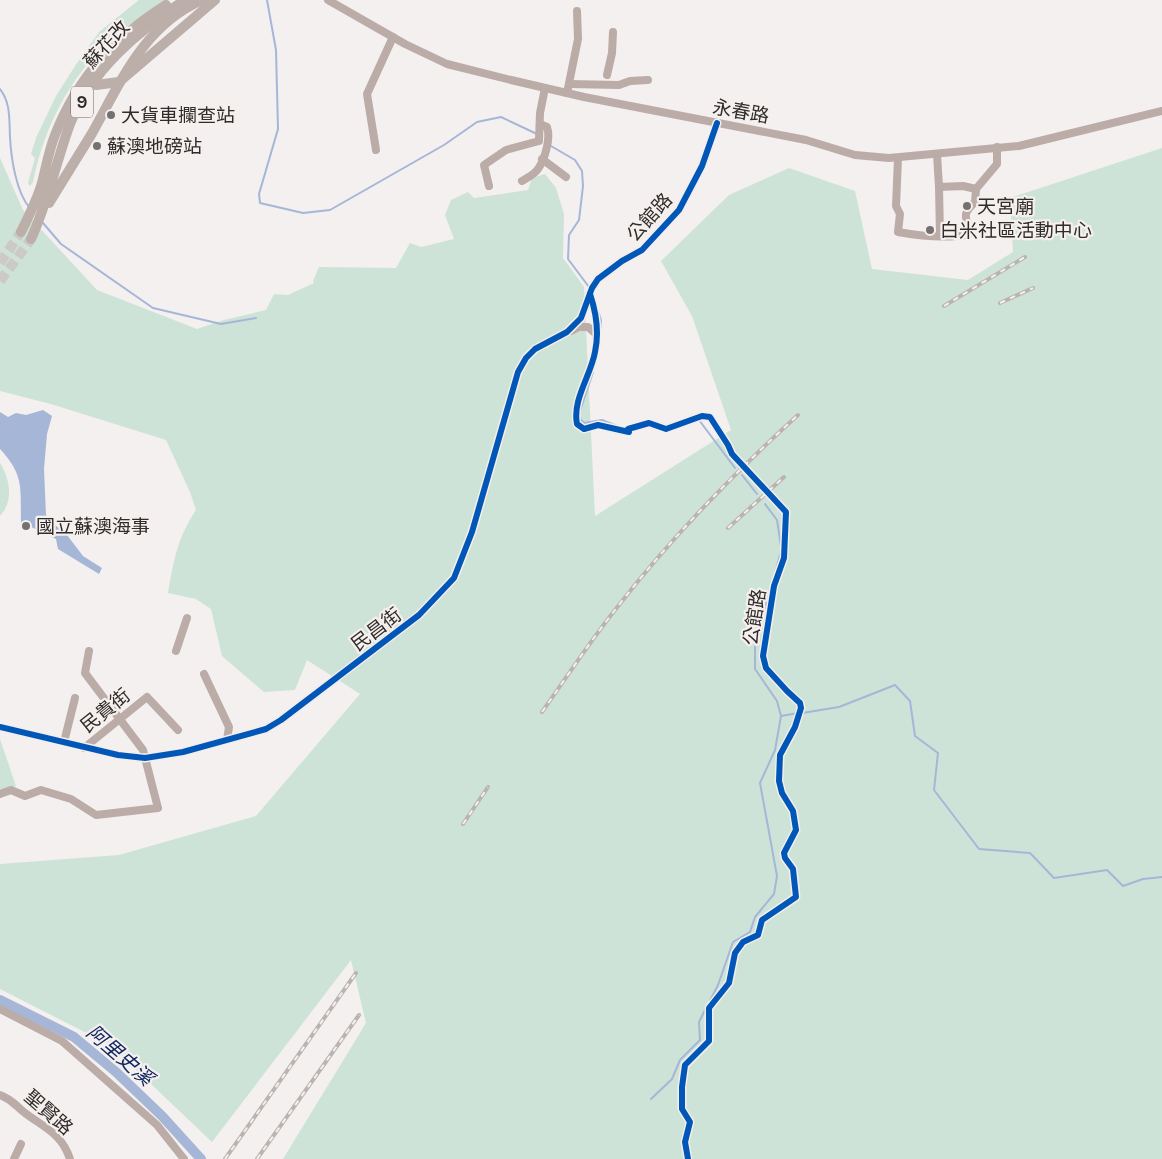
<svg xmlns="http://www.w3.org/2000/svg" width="1162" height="1159" font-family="Karla,'Noto Sans TC',sans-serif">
<rect width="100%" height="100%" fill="#f3f0ef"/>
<!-- green -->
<g fill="#cde3d7">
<path d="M139,0H169C154,10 137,19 123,29C75,67 45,122 33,182L30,186L28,183L35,158L31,154L36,138L56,96L75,66L99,32Z"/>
<path d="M1162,148V1159H283L366,1023L351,960L212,1142L110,1045L0,989V864L119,855L256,816L360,694L307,660L295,690L264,692L222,656L211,609L196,599L168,593C174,559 177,539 196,510L190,492L166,440L51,404L0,391V158L23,210L97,290L197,329L224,320L266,310L274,294L288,295L314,283L313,281L319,267L396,268L410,243L421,247L454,239L445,215L451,200L468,192L474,198L528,190L532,178L545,174L556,188L564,214L563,258L584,287L595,516L731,430L692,316L661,261L729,195L789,168L855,191L872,269L968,280L1013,252L1010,198Z"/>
<path d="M0,463C10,479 14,501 0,516Z"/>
<path d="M0,739L16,786L0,791Z"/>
</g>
<!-- water -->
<path fill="#a6b6d7" d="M43,410L52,416L47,434L44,469L46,515L54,524L67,535L83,556L102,568L99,574L58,549L56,539L21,522C20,489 25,476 0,449V412L8,417L16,413L26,415Z"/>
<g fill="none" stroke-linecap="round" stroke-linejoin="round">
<!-- stream -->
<g stroke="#a6b6d7" stroke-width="2">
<path d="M267,0L276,50L278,129L259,194L260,203L303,213L330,210L444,145L477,122L501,117L537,134"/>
<path d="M0,89C11,103 9,120 10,137C11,157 16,193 30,208"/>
<path d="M551,146L575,160L582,171L583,186L579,220L569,235L568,259L589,287"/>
<path d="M43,223L61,244L153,308L221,324L256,318"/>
<path d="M598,311L601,320L600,331"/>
<path d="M580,411L593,372"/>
<path d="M580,419L584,423L602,420L617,426"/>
<path d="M699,420L735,468"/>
<path d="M742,475L757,494"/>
<path d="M765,504L777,520L781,546"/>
<path d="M776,570L781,551"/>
<path d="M769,594L755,642V669L777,701L781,716L798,713"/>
<path d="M802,713L839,707L895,685L910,701L915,736L938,753L934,790L979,849L1030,853L1054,878L1107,870L1123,886L1143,879L1162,877"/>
<path d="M710,1001L718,985L733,942L750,932L755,917L774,894L777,876L760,783L775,750L781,716"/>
<path d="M651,1099L672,1079L680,1060L700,1040L699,1022L706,1008"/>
</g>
<!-- river -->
<path stroke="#a6b6d7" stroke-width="10" d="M0,1000L74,1037L116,1072L162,1116L201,1159"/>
<!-- minor-tunnel -->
<path stroke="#ccc9c8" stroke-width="8" stroke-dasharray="8 4" stroke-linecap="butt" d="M732,454L786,512"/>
<!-- major-tunnel -->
<g stroke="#ccc9c8" stroke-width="10" stroke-dasharray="10 5" stroke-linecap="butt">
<path d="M0,263L21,232"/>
<path d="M0,281L31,239"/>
</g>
<!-- minor -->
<g stroke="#bbaca8" stroke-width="8">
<path d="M328,0L405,44L447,64L511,80L584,97L806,140L855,155L889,158L1019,146L1162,111"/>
<path d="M607,75L612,53L613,32"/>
<path d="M569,84L619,85L630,81L648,80"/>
<path d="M567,93L578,39L577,11"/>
<path d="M376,150L367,94L393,37"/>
<path d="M937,154L939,187L963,186L976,189"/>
<path d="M898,158L896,206L900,214L898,232C920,236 947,239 969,234L970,232C965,215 962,215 975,202L976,189L997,164V147"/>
<path d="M542,159L566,177"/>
<path d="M522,181C527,178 535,174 538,169C545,159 551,138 547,127L540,124"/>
<path d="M489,186L484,165L506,150L539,141L540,113L545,88"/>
<path d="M939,187L940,236"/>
<path d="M590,294C596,312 599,334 595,352C591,375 572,400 577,424L584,429L598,425L629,432L628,429L649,423L666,429L702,416L710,417L728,445L732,454"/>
<path d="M571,331L579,327H588L596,334"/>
<path d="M176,651L187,618"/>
<path d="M204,674L229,727L227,740"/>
<path d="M0,727L118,755L145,758L183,752L266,729L281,720L419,615L454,578L472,532L518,372L526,358L535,349L567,332L581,318L592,288L598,279L622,261L642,250L679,210L702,166L717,123"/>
<path d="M64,742L75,698"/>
<path d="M84,748L147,697L178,730"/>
<path d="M0,794L11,790L25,796L41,790L71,799L96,815L158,808L143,750L85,673L89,651"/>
<path d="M0,1009L62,1041L157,1125L184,1159"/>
<path d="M0,1095C13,1100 15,1105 25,1113C45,1128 62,1134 70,1159"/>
<path d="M14,1159L21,1144"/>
<path d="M688,1159L685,1142L690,1122L682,1109V1087L685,1065L709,1041V1008L729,983L735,953L743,942L758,935L762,920L796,897L793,869L785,858L784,853L796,830L793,811L782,793L779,781L780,755L795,727L801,708L800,703L787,691L766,668L763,656L774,586L784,558L786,512"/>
</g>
<!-- major -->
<g stroke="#bcaea9" stroke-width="10">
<path d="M96,85L119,82L215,0"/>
<path d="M49,203C63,180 77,158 91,135C121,82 143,26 202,0"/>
<path d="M21,232C29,216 37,200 42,183C46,167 49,150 55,135C78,77 114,38 166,5"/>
<path d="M31,239C48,202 56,162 70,124C91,70 138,31 185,0"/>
</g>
<!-- rail casing -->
<g stroke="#bab4b1" stroke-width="4">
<g id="rail">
<path d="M1000,303L1033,288"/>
<path d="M944,306L1025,257"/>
<path d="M728,528L784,477"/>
<path d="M542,712C566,678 589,643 615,610C670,539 732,475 798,415"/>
<path d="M463,824L488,787"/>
<path d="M225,1159L356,973"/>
<path d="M257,1159L359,1015"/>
</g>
</g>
<!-- rail -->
<use href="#rail" stroke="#f5efed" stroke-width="2" stroke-dasharray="5.5" stroke-linecap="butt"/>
<!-- cycleway casing -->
<g stroke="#f5efed" stroke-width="9">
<g id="cycleway">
<path d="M590,294C596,312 599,334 595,352C591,375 572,400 577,424L584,429L598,425L629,432L628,429L649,423L666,429L702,416L710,417L728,445L732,454L786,512L784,558L774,586L763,656L766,668L787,691L800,703L801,708L795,727L780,755L779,781L782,793L793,811L796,830L784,853L785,858L793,869L796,897L762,920L758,935L743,942L735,953L729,983L709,1008V1041L685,1065L682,1087V1109L690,1122L685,1142L688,1159"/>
<path d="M0,727L118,755L145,758L183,752L266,729L281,720L419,615L454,578L472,532L518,372L526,358L535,349L567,332L581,318L592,288L598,279L622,261L642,250L679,210L702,166L717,123"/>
</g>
</g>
<!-- cycleway -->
<use href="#cycleway" stroke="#0057b8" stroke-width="6"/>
</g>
<!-- markers -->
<g fill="#747170" stroke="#f5efed" stroke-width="2">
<circle cx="111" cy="115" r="5"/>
<circle cx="97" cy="146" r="5"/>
<circle cx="967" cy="206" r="5"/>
<circle cx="930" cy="230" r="5"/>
<circle cx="26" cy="526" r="5"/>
</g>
<g text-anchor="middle" stroke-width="4.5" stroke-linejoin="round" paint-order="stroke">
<!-- shield labels -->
<rect fill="#f5efed" stroke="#6a6766" stroke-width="1" x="71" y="86.5" width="22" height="31" rx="4"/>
<g font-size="18" font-weight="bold" fill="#2f2d2c">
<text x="82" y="108">9</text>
</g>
<!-- street labels -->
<g font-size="19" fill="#2f2d2c" stroke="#f5efed">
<text transform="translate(106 44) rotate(-47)" y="7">蘇花改</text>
<text transform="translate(741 111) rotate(10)" y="7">永春路</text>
<text transform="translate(649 217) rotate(-48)" y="7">公館路</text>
<text transform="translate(754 617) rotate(-81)" y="7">公館路</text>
<text transform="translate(376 629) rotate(-37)" y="7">民昌街</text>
<text transform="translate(105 710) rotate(-39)" y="7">民貴街</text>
<text transform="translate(49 1112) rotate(41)" y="7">聖賢路</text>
</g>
<!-- poi labels -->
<g font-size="19" fill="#2f2d2c" stroke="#f5efed" text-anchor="start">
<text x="121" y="122">大貨車攔查站</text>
<text x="107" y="153">蘇澳地磅站</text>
<text x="977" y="213">天宮廟</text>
<text x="940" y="237">白米社區活動中心</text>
<text x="36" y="533">國立蘇澳海事</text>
</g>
<!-- water labels -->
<g font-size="20" font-style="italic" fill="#102861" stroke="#f5efed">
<text transform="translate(120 1055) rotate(41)" y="7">阿里史溪</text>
</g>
</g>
</svg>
